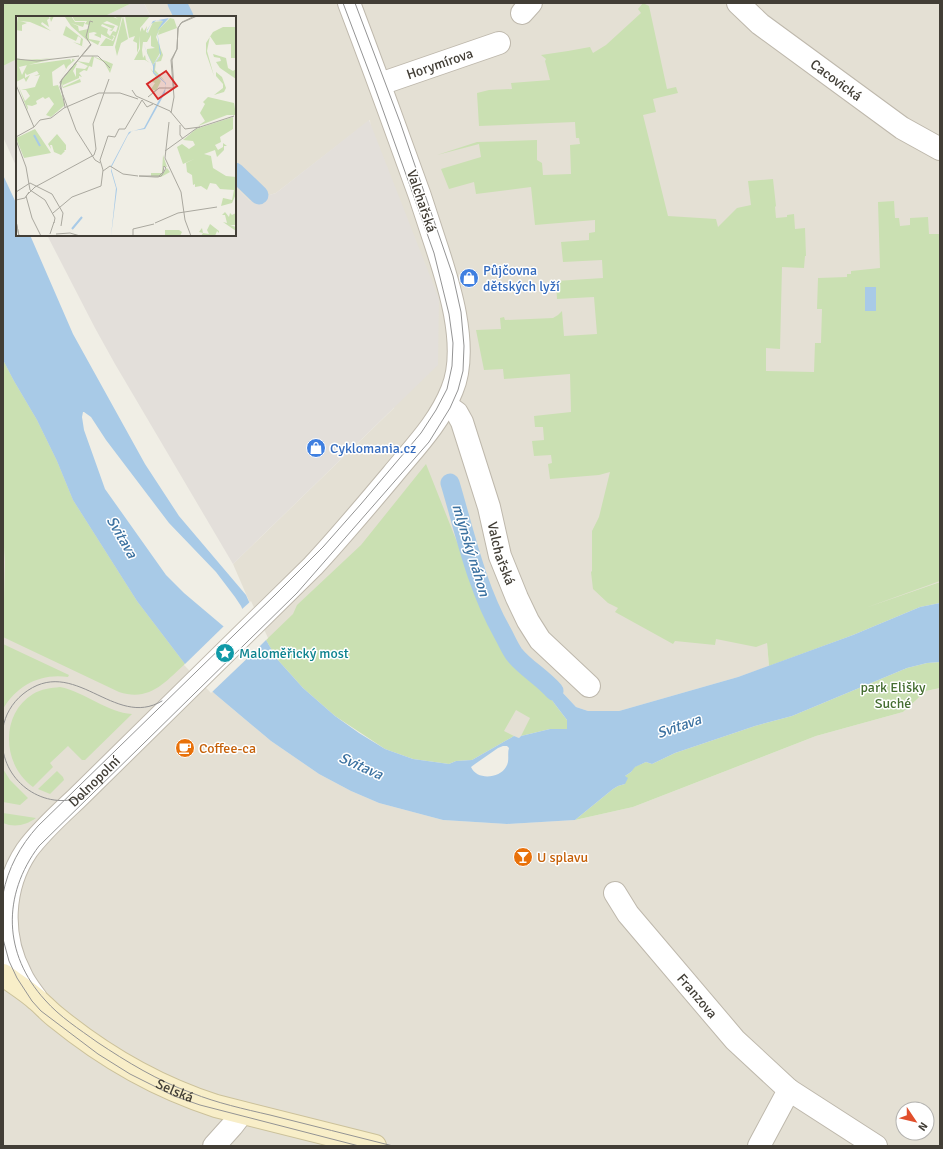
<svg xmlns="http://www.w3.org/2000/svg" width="943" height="1149" font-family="Signika,sans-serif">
<rect width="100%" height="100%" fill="#f0eee5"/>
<!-- residential -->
<g fill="#e4e0d4" fill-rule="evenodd">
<path d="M144,3H940V582L767,643L769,666L738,677L619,711H588L576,707L549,678L537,671L531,678L554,703L519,738L277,659L266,640L233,564L394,408L370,120L276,193L250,201L235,186V17H151Z"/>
<path d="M3,360L215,694L271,741L319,774L351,791L379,803L443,820L507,824L575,820L633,807L816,736L903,712L926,691L940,688V1146H3ZM903,1109H927V1133H903Z"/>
</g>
<!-- industrial -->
<g fill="#e3dfda">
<path d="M132,3H144L151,17H103Z"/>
<path d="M17,59V168L3,137V66Z"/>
<path d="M369,120L439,299L438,365L233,564L115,364L95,328L47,235H235V186L250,201L276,193Z"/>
</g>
<!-- green -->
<g fill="#cae0b2">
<path d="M3,3H132L103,17H17V59L3,66Z"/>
<path d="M643,3L649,6L667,89L676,87L678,93L653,99L656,112L643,115L668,216L716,219L718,227L737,208L751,205L748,181L773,179L776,206L775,207L776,218L787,217V215L794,214L795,229L805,228L806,256H805L804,268L782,267L780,349L766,348V371L814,372L815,343H821L822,309H817L818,278L847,277V274H851V271L880,268L878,202L894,201L895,218H899L900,226L910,225V218L928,217L929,234H939L940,581L865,608L940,582V603L920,607L853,635L769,666L767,643L756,647L716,639L715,645L675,641L673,644L615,612L618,608L608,603L593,589L591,572L592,571V531L599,517L610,472L599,475L550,479L548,464L552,463L551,455L534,456L532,441L544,440L543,427H535L534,416L571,412L570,374L504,379L503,369L484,370L476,330L501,329L500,318L504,317L505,320L553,318L558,315L562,311L564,336L597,334L594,297L557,299L556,281L603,278L602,260L563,262L561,242L589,240V233L595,232V220L535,225L531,187L476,194L474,182L449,189L441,169L481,157L479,144L437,155L477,142L537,140V160L542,163L543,175L571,174L570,145L580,144L579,138H576L575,122L479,126L477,93L489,90L512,89L511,83L550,80L545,61L546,59L541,55L568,51L590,47L593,53L606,45L641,13L638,9Z"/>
<path d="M3,360L14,381L37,420L57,461L73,500L137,601L185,664C165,682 150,702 119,692L3,637L5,562L3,532Z"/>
<path d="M426,464L484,610L507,658L531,678L542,685L554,703L567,720V729H550L521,736L530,718L516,710L504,731L514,736L472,760L456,761L449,764L413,759L385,749L335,716L303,688L277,659L266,640L293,614L297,605L361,545Z"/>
<path d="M3,644L69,675L68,677C41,673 17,685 3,709Z"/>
<path d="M940,662V688L926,691L903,712L816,736L633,807L575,820L613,789L618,786L625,784V776L631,772L634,767L646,762L652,764L675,753L755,726L792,716L907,668L927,663Z"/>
<path d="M60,687C85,692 108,713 132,714L85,760H82L68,746L50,763L53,767L33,787C2,765 0,714 33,694C41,689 51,688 60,687Z"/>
<path d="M3,769L10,780L28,798L20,805L3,802Z"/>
<path d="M57,771L63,777L64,780L50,794L38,789Z"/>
<path d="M3,813L36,818C26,825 15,828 3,823Z"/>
</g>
<!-- water -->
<g fill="#a8cae7" fill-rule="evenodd">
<path d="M3,175L17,205V235H30L73,334L145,464L179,516L246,595L266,640L277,659L303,688L335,716L359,733L385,749L413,759L449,764L456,761L472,760L514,736L519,738L521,736L550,729H567V720L554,703L542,685L531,678L537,671L549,678L576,707L588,711H619L738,677L853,635L920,607L940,603V662L927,663L907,668L792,716L755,726L675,753L652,764L646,762L635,767L631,772L625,776L628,778L625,784L618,786L613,789L575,820L507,824L443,820L379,803L351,791L319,774L271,741L215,694L185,664L137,601L73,500L57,461L37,420L14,381L3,360ZM83,412H84L91,417L106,440L169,523L216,572L235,597L241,606L260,649L259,652L255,653L184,593L166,575L105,489L84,430L82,417ZM503,746H507L509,748C507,754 510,761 506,767C500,778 477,781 471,767L475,764L498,748Z"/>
<rect x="865" y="287" width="11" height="24"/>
</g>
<!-- pier -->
<g fill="#f0eee5">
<path d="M251,601L268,638L258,648L241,610Z"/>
<path d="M225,625L255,651L211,693L184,665Z"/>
</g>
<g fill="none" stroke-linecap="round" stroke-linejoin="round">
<!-- canal -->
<g stroke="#a8cae7" stroke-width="19">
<path d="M177,3L184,17"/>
<path d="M235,172L259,195"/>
<path d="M450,483C465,533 476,586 502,632C506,639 509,647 514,654C525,668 542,677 554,691"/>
</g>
<!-- minor casing -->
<g stroke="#beb8ac" stroke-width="24">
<g id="minor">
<path id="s1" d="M738,3L760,24L902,128L940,149"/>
<path d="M522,13L531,3"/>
<path id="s2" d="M380,84L499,43"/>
<path id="s3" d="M446,405L457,413L462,422L489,507L500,556L517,598L528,621L540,640L589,686"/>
<path id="s4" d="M615,893L628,914L735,1040L789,1090L876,1146"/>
<path id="s5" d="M36,998C31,991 25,984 21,975C0,936 2,887 27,850C41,831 59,815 76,799L313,566C340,537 366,506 392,475C414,448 439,423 452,390C470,347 448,281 434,239C425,210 415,181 404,152C386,102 368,53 349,3"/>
<path d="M214,1146L232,1126L242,1113"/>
<path d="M759,1146L789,1090"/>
</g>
</g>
<!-- secondary casing -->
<g stroke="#cbc19a" stroke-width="24">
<g id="secondary">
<path id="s6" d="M3,975C14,983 27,991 37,1000C44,1006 50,1013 57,1018C106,1058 157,1087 216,1106L375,1146"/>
</g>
</g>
<!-- minor -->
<use href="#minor" stroke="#fff" stroke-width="22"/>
<!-- secondary -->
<use href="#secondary" stroke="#f8eec8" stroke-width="22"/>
<!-- tram -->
<g stroke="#949494" stroke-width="1">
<path d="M355,3L400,122L453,276L461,312L464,346L463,371L458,390L450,408L429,442L297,593L39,846C2,895 3,954 45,1000C60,1017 79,1029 97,1042C127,1062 158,1081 192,1093C217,1103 244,1109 270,1115C311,1125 352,1136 393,1146"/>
<path d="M3,728C5,715 12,703 23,694C74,653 114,730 162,701"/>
<path d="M3,750C9,789 53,813 88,794"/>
<path d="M3,894C8,868 20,846 38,826L275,595L323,547L361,504L421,433L436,410L447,389L452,366L453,343L449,314L434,253L374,85L343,3"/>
<path d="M3,939L9,961L17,978L32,1001L41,1011L98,1054L130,1074L174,1096L200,1105L359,1146"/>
</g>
</g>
<!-- icons -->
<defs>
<g id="shop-disc" transform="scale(1)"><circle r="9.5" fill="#3f7fe0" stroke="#fff"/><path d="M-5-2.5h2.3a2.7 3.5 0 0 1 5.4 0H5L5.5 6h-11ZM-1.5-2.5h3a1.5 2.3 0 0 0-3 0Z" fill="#fff"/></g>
<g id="sight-disc" transform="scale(1)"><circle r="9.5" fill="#0f9aa8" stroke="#fff"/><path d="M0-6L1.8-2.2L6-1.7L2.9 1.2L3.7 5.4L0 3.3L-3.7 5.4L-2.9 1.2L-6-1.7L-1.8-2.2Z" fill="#fff"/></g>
<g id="cafe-disc" transform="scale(1)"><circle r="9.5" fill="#e8710a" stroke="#fff"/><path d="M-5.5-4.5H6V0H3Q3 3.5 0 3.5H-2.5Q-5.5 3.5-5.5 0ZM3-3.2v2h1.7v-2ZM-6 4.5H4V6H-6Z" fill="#fff"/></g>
<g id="bar-disc" transform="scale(1)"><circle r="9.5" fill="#e8710a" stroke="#fff"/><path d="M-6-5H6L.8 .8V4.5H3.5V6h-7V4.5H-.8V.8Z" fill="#fff"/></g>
</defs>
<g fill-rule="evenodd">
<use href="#shop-disc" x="469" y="278"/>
<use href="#shop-disc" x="316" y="448"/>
<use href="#sight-disc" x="225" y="653"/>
<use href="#cafe-disc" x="185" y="748"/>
<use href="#bar-disc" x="523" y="857"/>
</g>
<g text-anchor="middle" stroke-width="3" stroke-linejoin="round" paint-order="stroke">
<!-- street labels -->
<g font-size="14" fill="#423e36" stroke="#fff">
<text dy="5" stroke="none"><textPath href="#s2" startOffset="63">Horymírova</textPath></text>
<text dy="5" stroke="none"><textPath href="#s1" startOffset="125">Cacovická</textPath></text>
<text transform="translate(422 201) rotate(71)" y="5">Valchařská</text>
<text dy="5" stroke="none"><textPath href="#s3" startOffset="161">Valchařská</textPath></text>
<text dy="5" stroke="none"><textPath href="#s5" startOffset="255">Dolnopolní</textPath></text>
<text dy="5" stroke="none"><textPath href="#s4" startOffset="132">Franzova</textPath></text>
<text dy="5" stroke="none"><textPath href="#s6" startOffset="208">Selská</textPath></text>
</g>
<!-- shop labels -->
<g font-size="14" fill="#366cbe" stroke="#fff" text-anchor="start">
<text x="483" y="275">Půjčovna<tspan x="483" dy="16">dětských lyží</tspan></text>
<text x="330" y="453">Cyklomania.cz</text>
</g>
<!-- culture labels -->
<g font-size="14" fill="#0d838f" stroke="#fff" text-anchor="start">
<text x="239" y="658">Maloměřický most</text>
</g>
<!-- park labels -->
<g font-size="14" fill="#446d30" stroke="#fff">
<text x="893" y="692">park Elišky<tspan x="893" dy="16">Suché</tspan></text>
</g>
<!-- food labels -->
<g font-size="14" fill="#c56008" stroke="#fff" text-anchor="start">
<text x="199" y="753">Coffee-ca</text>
<text x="537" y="862">U splavu</text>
</g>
<!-- water labels -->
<g font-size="15" font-style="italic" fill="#3c72a1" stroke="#fff">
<text transform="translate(122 537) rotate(60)" y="5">Svitava</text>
<text transform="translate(471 550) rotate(73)" y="5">mlýnský náhon</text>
<text transform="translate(679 726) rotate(-19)" y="5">Svitava</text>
<text transform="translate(361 766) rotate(24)" y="5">Svitava</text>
</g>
</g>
<!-- overview -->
<g transform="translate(16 16)">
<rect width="220" height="220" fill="#f0eee5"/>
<path d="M2,0H33V2L38,0L35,6L34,2L31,4L33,11L26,6L25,8L35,15L14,6L4,5L11,7L6,9V15L0,14ZM55,0L59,6H69L67,11L55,7L62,10L63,15L72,13L73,9L69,8L71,5H59L56,0H95L102,3L98,0H106L103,13L97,30H84L90,22L97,25L99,20L96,19L98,21L96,24L85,18V22L78,19L81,17L78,16L73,17V23L84,25L82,29L71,23L74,27L55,10L49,1ZM91,5L102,10L100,16L97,15L94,20L91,17L92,13L85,10L86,8L97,13L93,14L96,15L99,10L87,7ZM107,0L112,23L105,27L101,40L99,31ZM109,0H134L124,12V16L126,11L128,15L131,10L130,16L132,17L137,6L147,5L140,21L147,39L145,45L140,46L139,54L149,65L138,56V49L144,40V37L137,49L131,37V33L139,32L135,30V19L131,26H127L126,34L127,42L129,39L130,44L134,47L129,44H118L124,33V20L123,32L121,37V27L117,25L119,20L113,22ZM154,2L158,3L161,12L142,19L143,13ZM50,10L67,23L66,30L70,32L57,26L64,28L65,22L62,20L60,25L47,19ZM207,11H220V42H215V28L200,29L194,20L191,35L198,60L190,37V27L197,16ZM197,38L210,42L212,52L217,55L220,53V63L204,52L200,46L205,45L204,42L198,41ZM76,40L90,45L97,48L94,57L88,46L78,41L76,51L73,50L71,55L68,54L63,57L66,61L63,60V62L47,69L46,66L47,71L64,63L65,66L47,72L44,66L59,47L61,48L57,55L60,61V52L69,53L72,50L61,45L73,47ZM0,42L9,44L40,42L21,44H33L3,51L2,48L6,59L11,49L54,43L56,46V43L61,42L57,43L59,44L52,50L43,65L50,53L48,48L36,56L37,70L42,69L49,89L35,101L30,99L38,88L33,81L29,83L27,81L20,85L21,88L16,90L11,89L12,92V94L10,90L12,96L2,69L9,85L14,80L10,74H5L19,71L24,59L18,60L23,58L21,55L11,59L9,57V62L14,59L10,66L8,62L0,66ZM134,52L145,65L140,75L135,73L139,67L135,65L140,61ZM200,56L206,61L210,72L208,76L198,79L207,72V68L200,60ZM192,81L218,87L220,99H211L182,110L189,105L184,97L189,88L187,86ZM217,101V113L204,121L205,126L199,129L202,134L207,131V127L211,130H208V134L201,141L199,134L188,138L195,140L197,152L210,160L220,161V178L216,187L205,190L207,182L216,184L218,174L204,173L200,168L194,167L191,174L185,170L179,171V168L177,169L176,159L171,156L170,147L178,143L167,148L161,131L166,128L173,133L179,129L177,125L167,124L180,113ZM19,113L35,137L8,142L0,122ZM41,118L50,129V134H48L49,135L45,139L38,136L36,129H34L35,133L32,128ZM147,139L151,151H147V157L151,152L154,156L145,161L135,160V157H146ZM209,196L213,201L214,197L216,199L220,197V209H214L220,211V215L207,206L211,207L209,199H206ZM194,208L203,215V217L201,215L199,220H185L187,217L183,216L186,212L187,217L193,218L191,214ZM149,214H163L166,216L164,220H149Z" fill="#cae0b2" fill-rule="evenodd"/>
<path d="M164,0L153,2L141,15L145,38L139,47L138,56L150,67L149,77L129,113L116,115L112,119L95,152L101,173L95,220L100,172L95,155V150L113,116L128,112L150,71L149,67L137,57V50L127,27L133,21L131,14L137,5ZM141,4L147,5L141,15L144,39L137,49L127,27L133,21L131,15L135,8Z" fill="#a8cae7" fill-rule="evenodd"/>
<path fill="none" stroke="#a8cae7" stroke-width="2" d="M18,119L24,130M56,213L66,201"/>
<path fill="none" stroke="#aaa89f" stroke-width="1" d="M77,6L74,5L70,21L75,29L46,63L44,71L60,114L79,144L84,147M66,40H82L94,52M0,43L21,45L63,40M0,69L18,111M116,74L120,80L154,95L169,113L184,111M132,81L143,72H158L156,44L161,33L162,12L165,7L181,0M126,84L131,91L137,88M49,91L44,66L75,28M155,97L158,81L155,44L161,33L162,12L166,6L179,0M153,106L149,142L165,176L169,204L175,220M164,109V119L167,123M0,121L18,111L24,104L35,102L48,92L83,77H104L122,83M0,124L10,151L14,174L29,184L39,202L38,207M149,135L181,112L218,100M148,150L150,152L146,159L145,160L142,161H139L123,160H143L147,156ZM87,155L94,150L107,158L122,160M0,176L14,167L36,178L47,197L45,210M0,184L9,182L13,176M37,197L56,181L85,170L87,154L84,144L92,120L99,121L103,113H109L126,84M0,205L3,220M0,205L3,220M139,207L162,197L201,191M34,218L38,206M40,218L54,217L64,220M25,220L16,202L10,180L19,171L78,139L80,133L77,108L93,63M117,220V213L138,208"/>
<path fill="#d62828" fill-opacity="0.15" stroke="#d62828" stroke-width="2" d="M150,55L161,70L142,83L131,68Z"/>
<rect width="220" height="220" fill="none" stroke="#423e36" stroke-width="2"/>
</g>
<!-- border -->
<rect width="943" height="1149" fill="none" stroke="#423e36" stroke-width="8"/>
<!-- north arrow -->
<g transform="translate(915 1121) rotate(125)"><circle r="19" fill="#ffffff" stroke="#b3b2af"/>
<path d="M0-3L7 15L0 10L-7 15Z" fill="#e14f2c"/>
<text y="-6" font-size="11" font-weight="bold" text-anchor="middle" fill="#423e36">N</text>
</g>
</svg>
